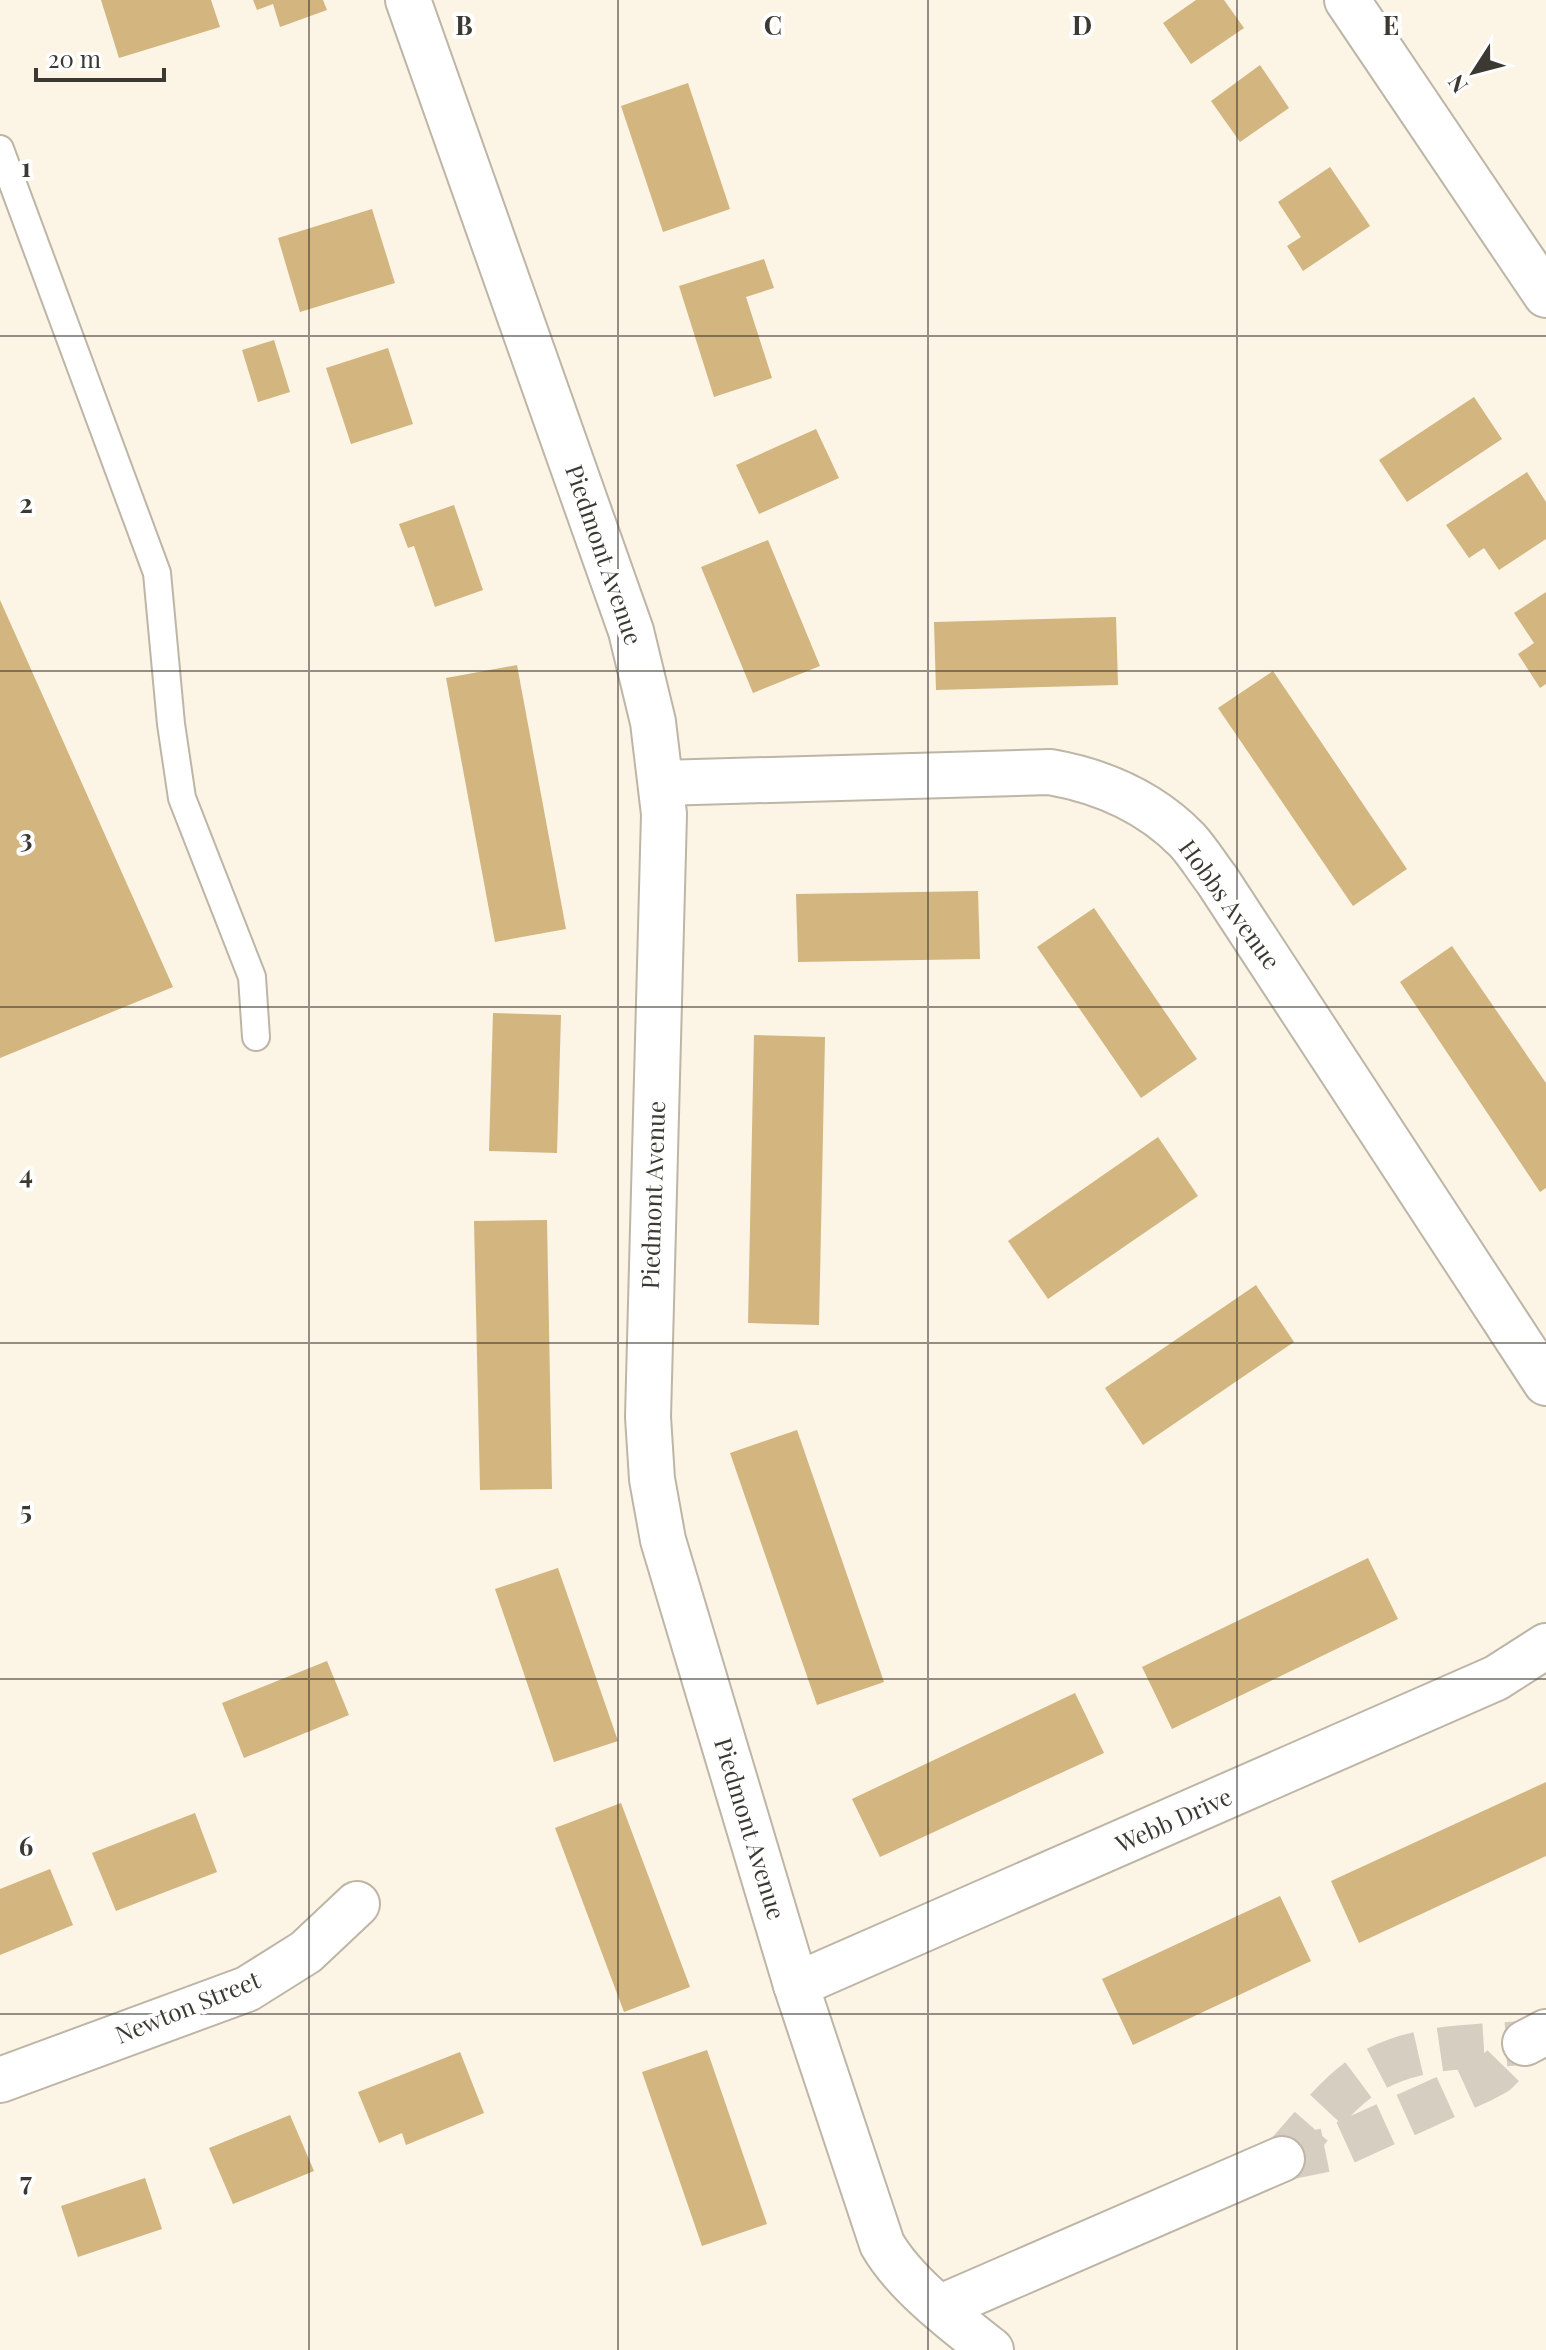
<svg xmlns="http://www.w3.org/2000/svg" width="1546" height="2350" font-family="'Playfair Display',serif">
<rect width="100%" height="100%" fill="#fcf4e5"/>
<!-- building -->
<g fill="#d2b57f">
<path d="M101,0H211L220,27L119,58Z"/>
<path d="M253,0H323L327,10L280,27L273,4L257,10Z"/>
<path d="M1196,0H1224L1244,28L1191,64L1163,23Z"/>
<path d="M1260,65L1289,108L1240,142L1211,101Z"/>
<path d="M688,83L730,209L663,232L621,106Z"/>
<path d="M1330,167L1370,226L1303,271L1287,246L1301,237L1278,202Z"/>
<path d="M372,209L395,283L300,312L278,238Z"/>
<path d="M764,259L774,288L746,297L772,378L714,397L679,286Z"/>
<path d="M274,340L290,392L258,402L242,350Z"/>
<path d="M388,348L413,424L351,444L326,368Z"/>
<path d="M1474,397L1502,439L1407,502L1379,460Z"/>
<path d="M816,429L839,478L759,514L736,465Z"/>
<path d="M1527,472L1546,502V539L1499,570L1484,548L1469,558L1446,525Z"/>
<path d="M454,505L483,590L435,607L414,546L408,548L399,524Z"/>
<path d="M768,540L820,666L753,693L701,567Z"/>
<path d="M1546,592V684L1540,688L1518,654L1534,643L1514,613Z"/>
<path d="M0,600L173,987L0,1058Z"/>
<path d="M1116,617L1118,685L936,690L934,622Z"/>
<path d="M517,665L566,929L495,942L446,678Z"/>
<path d="M1273,671L1407,869L1353,906L1218,708Z"/>
<path d="M978,891L980,959L798,962L796,894Z"/>
<path d="M1094,908L1197,1059L1141,1098L1037,947Z"/>
<path d="M1452,946L1546,1083V1188L1540,1192L1400,982Z"/>
<path d="M493,1013L561,1015L557,1153L489,1151Z"/>
<path d="M754,1035L825,1037L819,1325L748,1323Z"/>
<path d="M1158,1137L1198,1196L1048,1299L1008,1241Z"/>
<path d="M547,1220L552,1489L480,1490L474,1221Z"/>
<path d="M1256,1285L1294,1342L1143,1445L1105,1388Z"/>
<path d="M797,1430L884,1682L817,1705L730,1453Z"/>
<path d="M1368,1558L1398,1619L1172,1729L1142,1667Z"/>
<path d="M558,1568L618,1741L554,1762L495,1589Z"/>
<path d="M327,1661L349,1715L244,1758L222,1703Z"/>
<path d="M1075,1693L1104,1753L880,1857L852,1799Z"/>
<path d="M1546,1782V1856L1359,1943L1331,1881Z"/>
<path d="M621,1803L690,1987L624,2012L555,1828Z"/>
<path d="M195,1813L217,1872L116,1911L92,1853Z"/>
<path d="M50,1869L73,1925L0,1955V1889Z"/>
<path d="M1280,1896L1311,1961L1133,2045L1102,1979Z"/>
<path d="M707,2050L767,2224L702,2246L642,2072Z"/>
<path d="M460,2052L484,2113L406,2145L402,2133L379,2143L358,2092Z"/>
<path d="M290,2115L314,2171L233,2204L209,2148Z"/>
<path d="M145,2178L162,2229L78,2257L61,2206Z"/>
</g>
<g fill="none" stroke-linecap="round" stroke-linejoin="round">
<!-- street-tunnel -->
<g stroke="#d6cfc1" stroke-width="44" stroke-dasharray="44 22" stroke-linecap="butt">
<path d="M1282,2159C1307,2133 1334,2096 1364,2076C1410,2045 1471,2047 1525,2043"/>
<path d="M1282,2159L1331,2149L1483,2080L1496,2073L1525,2043"/>
</g>
<!-- lane casing -->
<g stroke="#bdb5a6" stroke-width="30">
<path id="lane" d="M0,149L157,573L171,724L182,798L252,977L256,1037"/>
</g>
<!-- street casing -->
<g stroke="#bdb5a6" stroke-width="48">
<g id="street">
<path d="M408,0L631,631L653,722L664,814L648,1417L652,1479L663,1540L796,1985L882,2244C904,2283 955,2322 991,2350"/>
<path d="M1347,0L1546,295"/>
<path d="M661,783L1050,772C1101,781 1150,802 1187,840C1198,852 1207,867 1217,880L1546,1383"/>
<path d="M796,1985L1496,1678L1546,1646"/>
<path d="M1525,2043L1546,2032"/>
<path d="M0,2080L247,1989L306,1952L357,1904"/>
<path d="M941,2307L1282,2159"/>
</g>
</g>
<!-- lane -->
<use href="#lane" stroke="#fff" stroke-width="26"/>
<!-- street -->
<use href="#street" stroke="#fff" stroke-width="44"/>
</g>
<!-- grid -->
<path fill="none" stroke="#3c3933" stroke-width="2" stroke-opacity="0.55" d="M309,0V2350M618,0V2350M928,0V2350M1237,0V2350M0,336H1546M0,671H1546M0,1007H1546M0,1343H1546M0,1679H1546M0,2014H1546"/>
<g text-anchor="middle" stroke-width="8" stroke-linejoin="round" paint-order="stroke">
<!-- street labels -->
<g font-size="24" fill="#3c3933" stroke="#fff">
<text transform="translate(603 555) rotate(71)" y="8">Piedmont Avenue</text>
<text transform="translate(1229 905) rotate(54)" y="8">Hobbs Avenue</text>
<text transform="translate(654 1195) rotate(-88)" y="8">Piedmont Avenue</text>
<text transform="translate(1174 1821) rotate(-24)" y="8">Webb Drive</text>
<text transform="translate(749 1829) rotate(73)" y="8">Piedmont Avenue</text>
<text transform="translate(188 2008) rotate(-22)" y="8">Newton Street</text>
</g>
</g>
<g font-size="26" text-anchor="middle" font-weight="bold" fill="#3c3933" stroke="#fff" stroke-width="8" stroke-linejoin="round" paint-order="stroke">
<text x="464" y="35">B</text>
<text x="773" y="35">C</text>
<text x="1082" y="35">D</text>
<text x="1391" y="35">E</text>
<text x="26" y="177">1</text>
<text x="26" y="513">2</text>
<text x="26" y="848">3</text>
<text x="26" y="1184">4</text>
<text x="26" y="1520">5</text>
<text x="26" y="1856">6</text>
<text x="26" y="2191">7</text>
</g>
<!-- north arrow -->
<g transform="translate(1474 72) rotate(234)" stroke="#ffffff" stroke-width="6" paint-order="stroke">
<path d="M0-6L14 30L0 20L-14 30Z" fill="#3c3933"/>
<text y="-12" font-size="22" font-weight="bold" text-anchor="middle" fill="#3c3933">N</text>
</g>
<!-- scale -->
<path d="M36 68v12h128v-12" fill="none" stroke="#3c3933" stroke-width="4"/>
<text x="48" y="68" font-size="24" fill="#3c3933" stroke="#ffffff" stroke-width="6" paint-order="stroke">20 m</text>
</svg>
